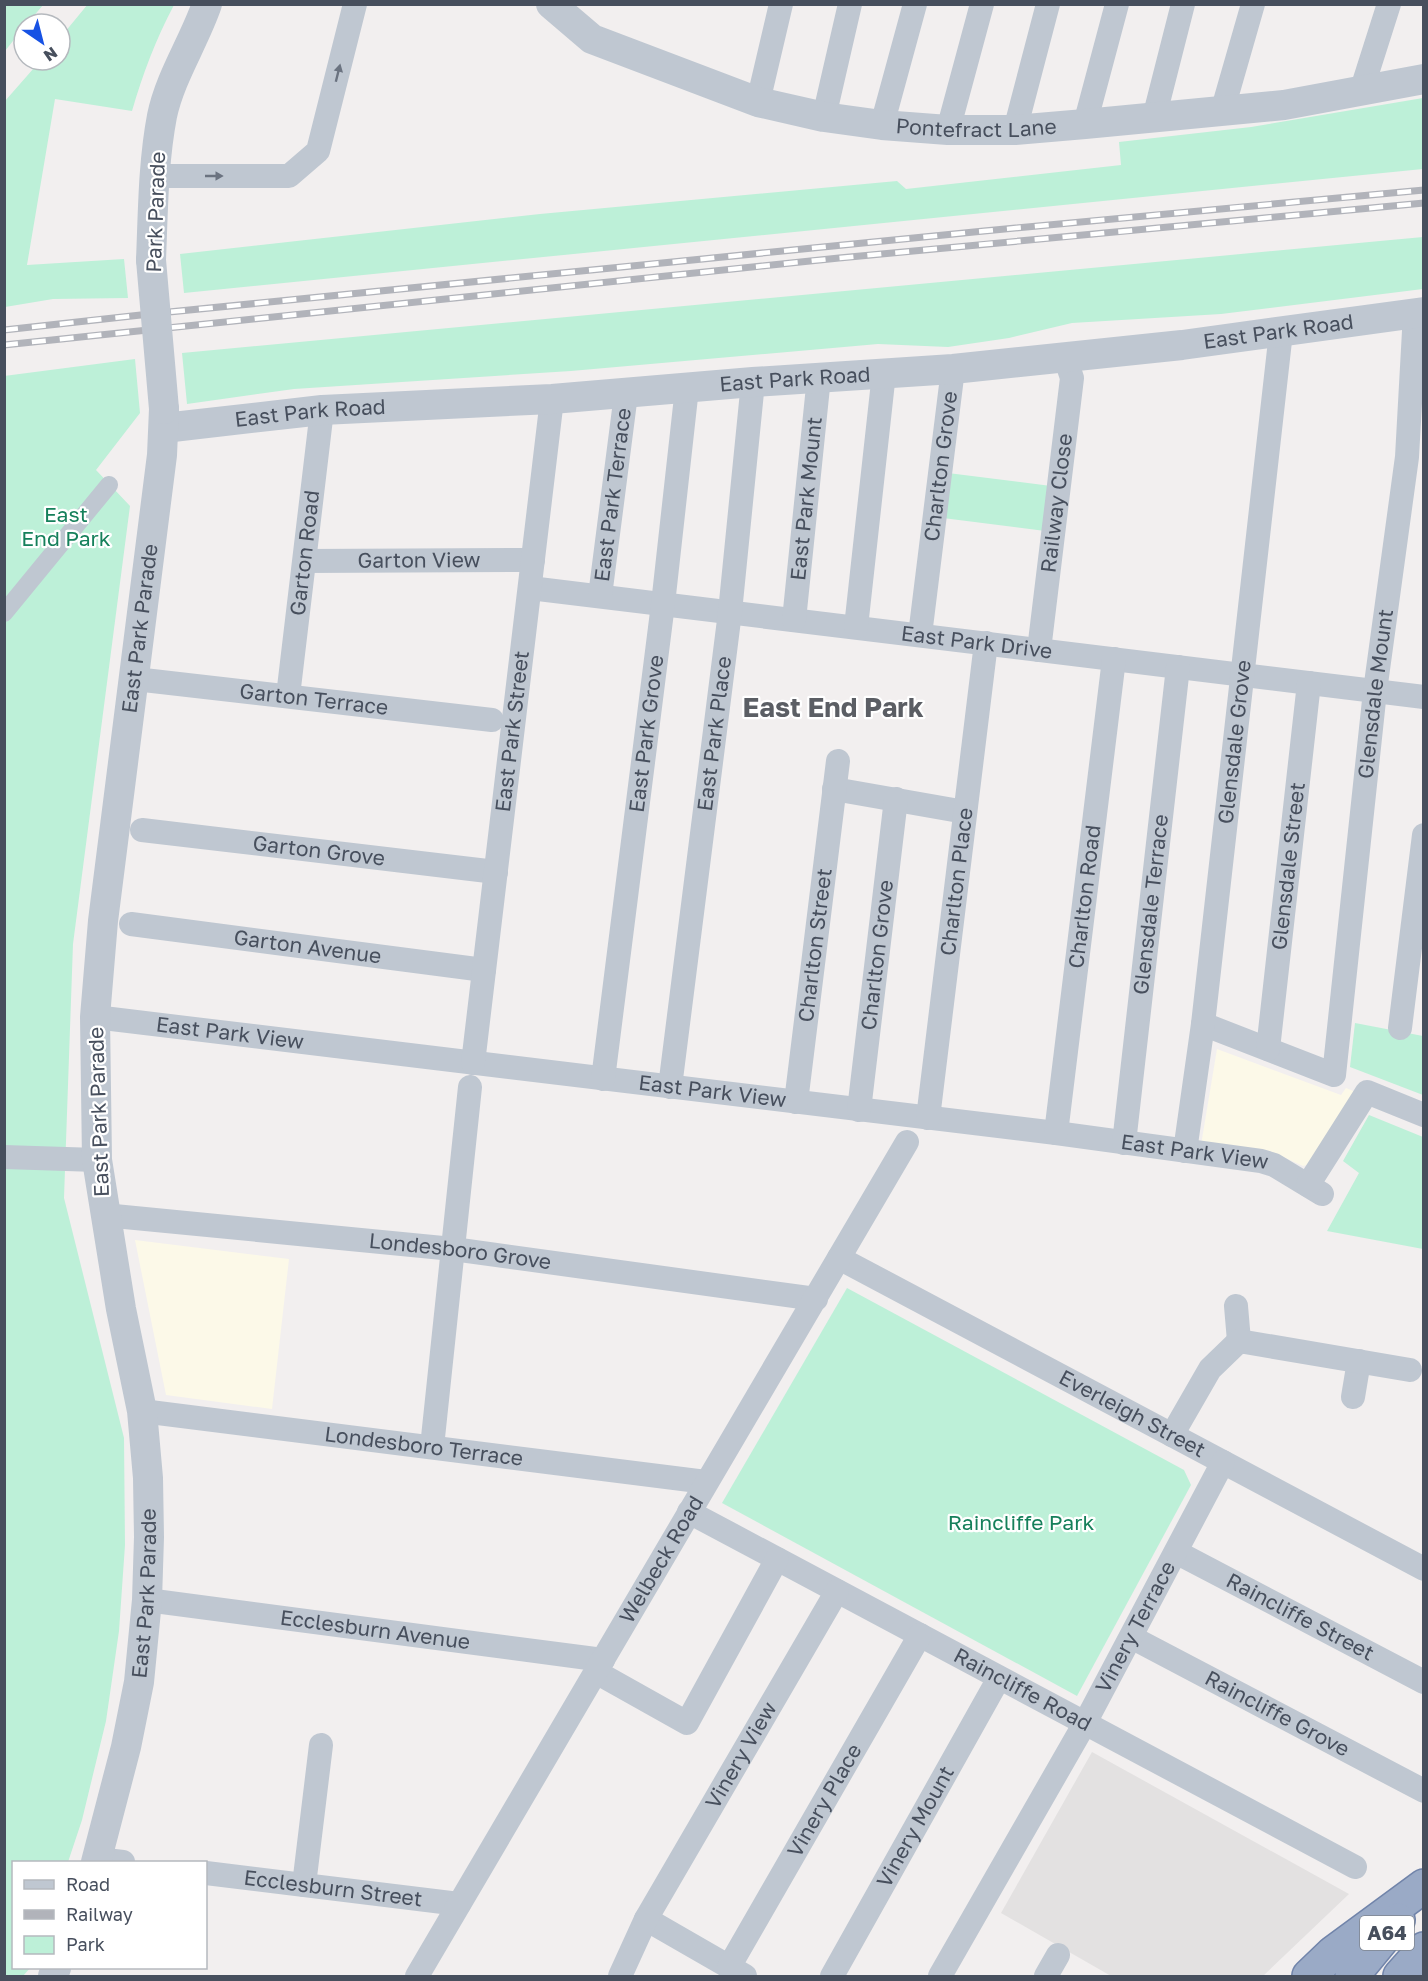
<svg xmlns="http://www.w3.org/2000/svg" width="1428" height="1981" font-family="'Golos Text',sans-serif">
<rect width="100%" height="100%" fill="#f2efef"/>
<!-- commercial -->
<g fill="#fcf9e8">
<path d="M1217,1049L1341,1095L1346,1088L1358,1093L1313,1163L1303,1166L1270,1151L1201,1145Z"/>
<path d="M135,1240L289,1259L272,1409L166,1395Z"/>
</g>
<!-- education -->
<path fill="#e3e1e1" d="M1092,1752L1349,1894L1263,1976H1111L1001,1913Z"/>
<!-- green -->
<g fill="#bdf0d8">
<path d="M88,4L174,5C156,39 143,73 132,111L55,99L27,265L124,259L128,298L53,299L5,307V101L41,60H60V38Z"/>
<path d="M4,5H43L27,24H24V27L5,51Z"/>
<path d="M1423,98V169L184,293L180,254L540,214L897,181L906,189L1121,165L1119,142L1251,127Z"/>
<path d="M1423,237V289L1221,314L1072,323L1009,338L948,347L878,344L571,371L294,389L187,404L182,353Z"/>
<path d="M135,359L140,413L96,470L130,506L73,944L64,1198L124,1438L125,1545L119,1631L106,1721L82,1820L68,1862H14V1968H30L23,1976H4V376Z"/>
<path d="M940,472L1059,487L1053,532L935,517Z"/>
<path d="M1355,1023L1423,1036V1095L1350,1067Z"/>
<path d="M1369,1115L1423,1137V1249L1327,1231L1359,1173L1343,1161Z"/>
<path d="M847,1288L1184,1470L1191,1485L1077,1696L722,1503Z"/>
</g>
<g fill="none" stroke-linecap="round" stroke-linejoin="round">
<!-- trunk casing -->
<g stroke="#7184aa" stroke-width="36">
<g id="trunk">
<path d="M1309,1976L1333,1953L1424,1886"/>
<path d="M1352,1976L1398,1920"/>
<path d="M1400,1976L1424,1949"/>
</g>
</g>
<!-- pedestrian -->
<path stroke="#bfc7d1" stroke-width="18" d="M4,613L109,485"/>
<!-- minor -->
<g stroke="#bfc7d1" stroke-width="24">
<path d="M1361,92L1389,4"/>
<path d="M758,102L781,4"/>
<path d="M1222,112L1253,4"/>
<path d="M824,117L850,4"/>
<path d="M1154,118L1183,4"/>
<path d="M1085,124L1117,4"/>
<path d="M882,125L915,4"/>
<path d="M948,130L982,4"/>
<path d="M1015,130L1048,4"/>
<path d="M155,176H289L318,151L355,4"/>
<path id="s1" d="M305,561L533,560"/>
<path id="s2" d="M530,588L1424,697"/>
<path id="s3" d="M600,596L626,394"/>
<path id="s4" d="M794,620L819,377"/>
<path d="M856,627L884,373"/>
<path id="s5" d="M920,635L953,369"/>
<path id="s6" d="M1039,650L1072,378L1065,357"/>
<path id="s7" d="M135,679L492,720"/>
<path id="s8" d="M288,696L322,410"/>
<path d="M834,789L965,812"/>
<path id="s9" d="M142,830L496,872"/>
<path id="s10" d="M131,924L484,970"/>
<path id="s11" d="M95,1017L1056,1133L1261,1161L1274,1165L1322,1194"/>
<path id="s12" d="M1203,1024L1334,1075L1375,691L1407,457L1415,313"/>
<path d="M1400,1028L1424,835"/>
<path id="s13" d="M1268,1049L1309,683"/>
<path id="s14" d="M473,1063L552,399"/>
<path id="s15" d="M603,1079L663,604L687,388"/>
<path id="s16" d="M670,1087L730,612L753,382"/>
<path id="s17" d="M796,1102L838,761"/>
<path id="s18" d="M859,1110L896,799"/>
<path id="s19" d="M928,1118L986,643"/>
<path id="s20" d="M1056,1133L1114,659"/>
<path id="s21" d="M1124,1143L1178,667"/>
<path id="s22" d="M1185,1151L1203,1024L1281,332"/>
<path d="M4,1157L97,1160"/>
<path d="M1308,1185L1367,1092L1424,1115"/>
<path id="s23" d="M104,1215L453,1249L816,1299"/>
<path id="s24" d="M839,1258L1424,1569"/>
<path d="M1236,1306L1239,1341"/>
<path d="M1353,1397L1359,1361"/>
<path id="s25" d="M142,1411L706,1482"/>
<path d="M1172,1435L1210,1369L1239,1341L1410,1370"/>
<path d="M432,1447L470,1087"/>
<path id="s26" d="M689,1512L1355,1867"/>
<path id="s27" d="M1176,1552L1424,1682"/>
<path id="s28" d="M147,1600L603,1660"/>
<path id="s29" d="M1131,1637L1424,1791"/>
<path d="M596,1672L687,1723L777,1559"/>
<path d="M97,1859L123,1862"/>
<path id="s30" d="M206,1873L459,1904"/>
<path d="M304,1885L321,1745"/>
<path d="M646,1919L745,1976"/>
<path id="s31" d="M729,1967L920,1635"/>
<path id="s32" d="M417,1976L907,1142"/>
<path id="s33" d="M620,1976L646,1919L837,1591"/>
<path id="s34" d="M832,1976L999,1678"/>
<path id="s35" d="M940,1976L1085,1723L1223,1462"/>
<path d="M1046,1976L1058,1955"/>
</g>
<!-- tertiary -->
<g stroke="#bfc7d1" stroke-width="30">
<path id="s36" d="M551,4L592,39L758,102L824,117L882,125L948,130H1015L1085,124L1284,105L1424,79"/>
<path d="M151,260C153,213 153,163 162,116C170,77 194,42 207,4"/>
<path id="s37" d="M164,428L322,410L552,399L753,382L953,369L1182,345L1424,312"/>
<path id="s38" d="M96,1862L126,1747L139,1682L147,1600L149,1537L148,1478L142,1411L121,1309L97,1160L95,1017L103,921L162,455L164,409"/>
<path d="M53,1976L56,1968"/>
</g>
<!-- trunk -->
<use href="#trunk" stroke="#9aaac6" stroke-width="33"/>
<!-- rail casing -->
<g stroke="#b1b3ba" stroke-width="7">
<g id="rail">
<path d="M4,330L159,313L984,231L1424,190"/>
<path d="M4,345L839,258L1424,203"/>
</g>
</g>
<!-- rail -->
<use href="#rail" stroke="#fff" stroke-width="4.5" stroke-dasharray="14" stroke-linecap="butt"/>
<!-- tertiary-bridge -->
<path stroke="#bfc7d1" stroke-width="30" d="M151,260L164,409"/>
</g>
<!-- one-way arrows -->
<defs><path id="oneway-solid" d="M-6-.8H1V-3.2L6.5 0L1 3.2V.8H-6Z" transform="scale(1.5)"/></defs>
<g fill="#6b7380">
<use href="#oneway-solid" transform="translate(338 73) rotate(-76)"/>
<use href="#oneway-solid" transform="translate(214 176)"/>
</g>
<g text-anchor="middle" stroke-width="4.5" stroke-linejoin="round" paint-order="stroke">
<!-- shield labels -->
<rect fill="#fff" stroke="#7e848e" stroke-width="1.5" x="1360" y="1916" width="54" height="34" rx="4.5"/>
<g font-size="20" font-weight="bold" fill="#474f5d">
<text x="1387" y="1940">A64</text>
</g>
<!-- street labels -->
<g font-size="21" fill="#474f5d" stroke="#fff">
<text dy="7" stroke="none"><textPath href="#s36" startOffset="452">Pontefract Lane</textPath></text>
<text transform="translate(156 212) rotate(-88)" y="7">Park Parade</text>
<text dy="7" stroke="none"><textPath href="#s37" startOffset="1119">East Park Road</textPath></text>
<text dy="7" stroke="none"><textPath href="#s37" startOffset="633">East Park Road</textPath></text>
<text dy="7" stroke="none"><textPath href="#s37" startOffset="147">East Park Road</textPath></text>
<text dy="7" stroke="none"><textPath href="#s5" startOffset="170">Charlton Grove</textPath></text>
<text dy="7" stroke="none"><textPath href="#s3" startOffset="102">East Park Terrace</textPath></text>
<text dy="7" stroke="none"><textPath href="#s4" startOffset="122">East Park Mount</textPath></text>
<text dy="7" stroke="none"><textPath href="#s6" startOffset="148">Railway Close</textPath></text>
<text dy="7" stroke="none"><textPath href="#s8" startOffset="144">Garton Road</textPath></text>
<text dy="7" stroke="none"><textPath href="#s1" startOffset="114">Garton View</textPath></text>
<text dy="7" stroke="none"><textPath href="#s38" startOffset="1246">East Park Parade</textPath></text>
<text dy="7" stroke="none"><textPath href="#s2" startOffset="450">East Park Drive</textPath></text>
<text dy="7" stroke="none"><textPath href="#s12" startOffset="524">Glensdale Mount</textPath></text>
<text dy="7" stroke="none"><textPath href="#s7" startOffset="180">Garton Terrace</textPath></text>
<text dy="7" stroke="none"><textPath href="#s14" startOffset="334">East Park Street</textPath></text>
<text dy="7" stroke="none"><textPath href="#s15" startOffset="348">East Park Grove</textPath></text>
<text dy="7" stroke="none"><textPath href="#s16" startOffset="356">East Park Place</textPath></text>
<text dy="7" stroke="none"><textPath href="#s22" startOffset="412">Glensdale Grove</textPath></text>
<text dy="7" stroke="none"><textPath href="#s9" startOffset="178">Garton Grove</textPath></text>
<text dy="7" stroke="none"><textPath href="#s13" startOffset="184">Glensdale Street</textPath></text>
<text dy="7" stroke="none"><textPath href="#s19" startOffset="238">Charlton Place</textPath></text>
<text dy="7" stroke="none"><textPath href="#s20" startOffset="238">Charlton Road</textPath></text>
<text dy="7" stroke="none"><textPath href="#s21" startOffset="240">Glensdale Terrace</textPath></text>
<text dy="7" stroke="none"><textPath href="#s17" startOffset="158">Charlton Street</textPath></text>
<text dy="7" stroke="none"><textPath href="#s10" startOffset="178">Garton Avenue</textPath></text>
<text dy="7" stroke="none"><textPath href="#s18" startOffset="156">Charlton Grove</textPath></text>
<text dy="7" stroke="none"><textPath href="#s11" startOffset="136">East Park View</textPath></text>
<text dy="7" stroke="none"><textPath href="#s11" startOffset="622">East Park View</textPath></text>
<text transform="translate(99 1112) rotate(-92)" y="7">East Park Parade</text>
<text dy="7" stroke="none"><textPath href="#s11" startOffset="1108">East Park View</textPath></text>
<text dy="7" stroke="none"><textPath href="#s23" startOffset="358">Londesboro Grove</textPath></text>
<text dy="7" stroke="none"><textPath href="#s24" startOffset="332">Everleigh Street</textPath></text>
<text dy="7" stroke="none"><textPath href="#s25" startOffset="284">Londesboro Terrace</textPath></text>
<text dy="7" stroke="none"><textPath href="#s32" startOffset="483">Welbeck Road</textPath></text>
<text dy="7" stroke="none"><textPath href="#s38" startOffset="274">East Park Parade</textPath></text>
<text dy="7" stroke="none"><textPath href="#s27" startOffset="140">Raincliffe Street</textPath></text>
<text dy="7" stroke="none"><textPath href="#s35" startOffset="400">Vinery Terrace</textPath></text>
<text dy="7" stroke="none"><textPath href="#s28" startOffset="230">Ecclesburn Avenue</textPath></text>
<text dy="7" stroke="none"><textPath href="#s26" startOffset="378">Raincliffe Road</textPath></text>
<text dy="7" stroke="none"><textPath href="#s29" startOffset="165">Raincliffe Grove</textPath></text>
<text dy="7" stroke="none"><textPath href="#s33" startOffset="252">Vinery View</textPath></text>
<text dy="7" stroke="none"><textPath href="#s31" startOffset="192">Vinery Place</textPath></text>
<text dy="7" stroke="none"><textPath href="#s34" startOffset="171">Vinery Mount</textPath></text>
<text dy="7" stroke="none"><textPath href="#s30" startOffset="128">Ecclesburn Street</textPath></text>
</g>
<!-- park labels -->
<g font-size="21" fill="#16805b" stroke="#fff">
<text x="66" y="522">East<tspan x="66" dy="24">End Park</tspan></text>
<text x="1021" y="1530">Raincliffe Park</text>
</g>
<!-- district labels -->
<g font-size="27" font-weight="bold" fill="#5b5e64" stroke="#fff">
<text x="833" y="717">East End Park</text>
</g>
</g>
<!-- border -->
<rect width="1428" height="1981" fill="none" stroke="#474f5d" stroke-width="12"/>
<!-- legend -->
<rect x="12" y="1861" width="195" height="108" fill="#ffffff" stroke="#b5b9be" stroke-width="1.5"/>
<rect x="24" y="1880" width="30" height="9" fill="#bfc7d1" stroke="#b5b9be" stroke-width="1.5"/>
<text x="66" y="1891" font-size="18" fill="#474f5d">Road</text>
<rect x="24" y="1910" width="30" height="9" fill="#b1b3ba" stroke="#b5b9be" stroke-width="1.5"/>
<text x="66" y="1921" font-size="18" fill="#474f5d">Railway</text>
<rect x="24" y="1936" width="30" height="18" fill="#bdf0d8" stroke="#b5b9be" stroke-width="1.5"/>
<text x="66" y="1951" font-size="18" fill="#474f5d">Park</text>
<!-- north arrow -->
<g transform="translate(42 42) rotate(145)"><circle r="28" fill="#ffffff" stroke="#b5b9be" stroke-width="1.5"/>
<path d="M0-4.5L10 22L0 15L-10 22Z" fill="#1752e4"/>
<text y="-9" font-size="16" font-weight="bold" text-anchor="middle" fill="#474f5d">N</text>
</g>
</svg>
